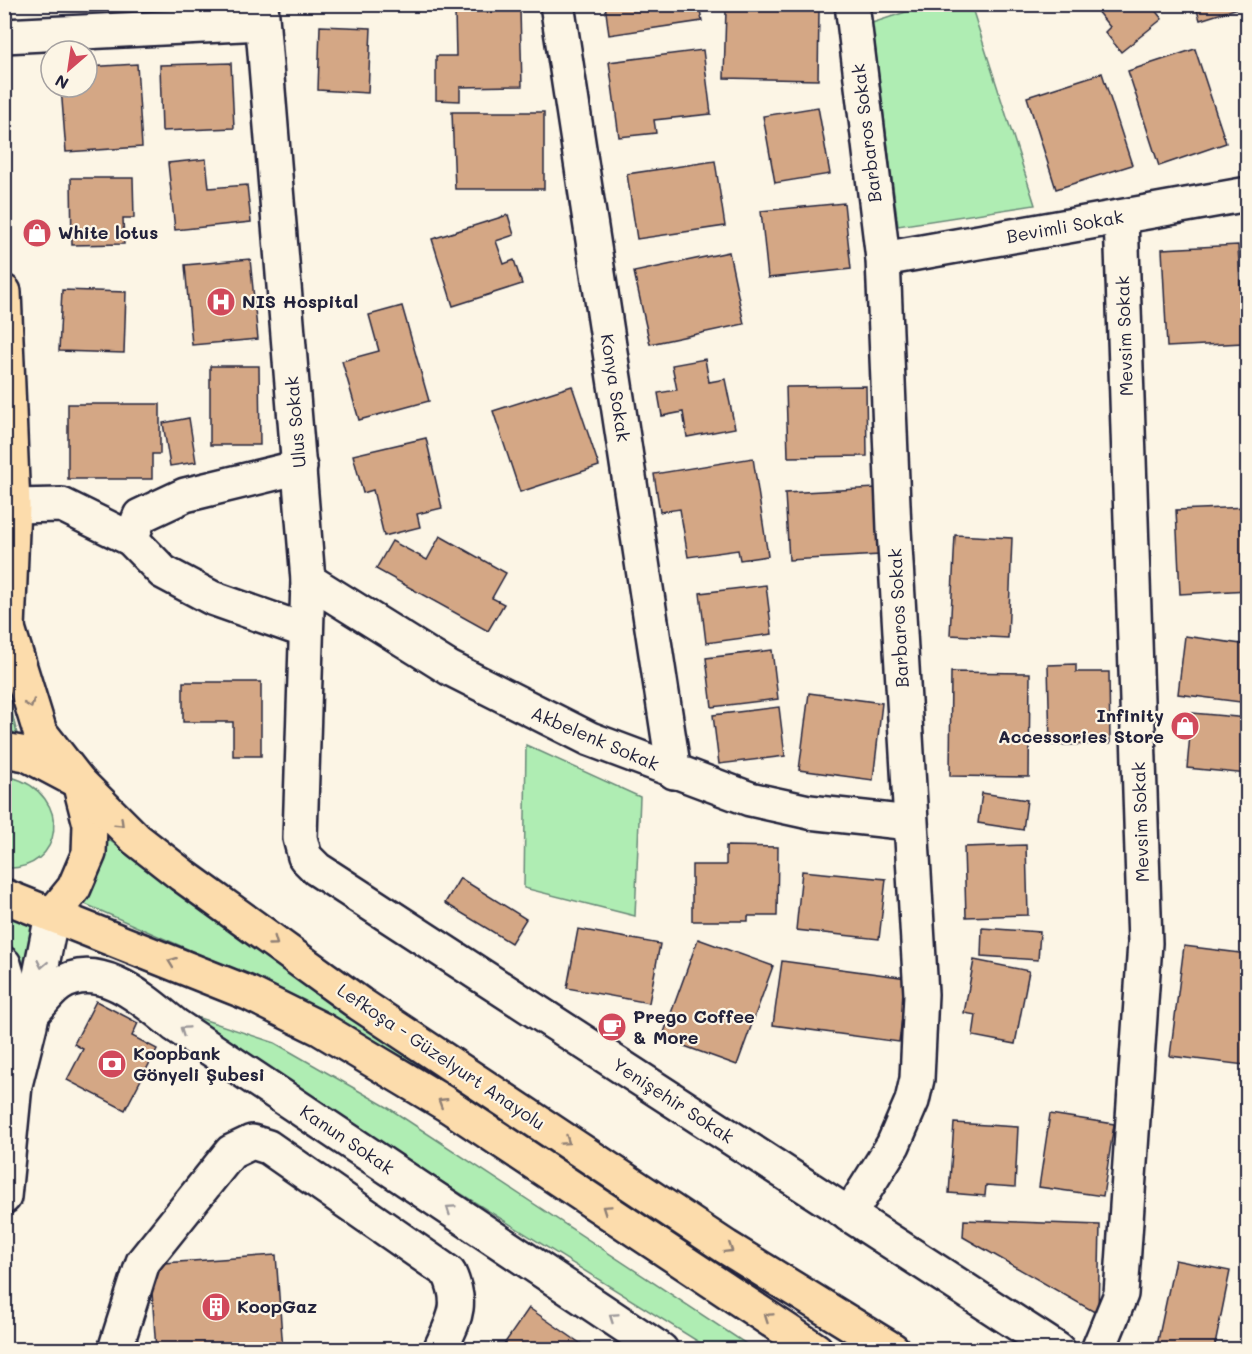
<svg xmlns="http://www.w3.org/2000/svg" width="1252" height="1354" font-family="Mali,sans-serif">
<rect width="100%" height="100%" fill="#fcf5e5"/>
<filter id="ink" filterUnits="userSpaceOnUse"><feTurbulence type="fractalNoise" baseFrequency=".0167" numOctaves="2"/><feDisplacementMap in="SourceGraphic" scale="12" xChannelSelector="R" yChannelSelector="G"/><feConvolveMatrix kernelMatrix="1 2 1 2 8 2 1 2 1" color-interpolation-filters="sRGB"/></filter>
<g filter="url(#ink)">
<!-- green -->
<g fill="#afedb3" stroke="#688877" stroke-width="1.5">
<path d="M927,5H971L1035,205L898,226L872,23Z"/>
<path d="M4,683H5L17,734L5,729Z"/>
<path d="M526,745L640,797L635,916L524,888Z"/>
<path d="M11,777C74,794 64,872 4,868L5,779Z"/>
<path d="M102,835L493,1115L392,1063L279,989L76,900Z"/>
<path d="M5,915L33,926L23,977L5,928Z"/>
<path d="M187,1014L275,1043L387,1107L754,1349H710L197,1029Z"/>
</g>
<!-- building -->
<g fill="#d4a785" stroke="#22223b" stroke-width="1.5">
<path d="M605,4H699L702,21L609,35Z"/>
<path d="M1091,4H1150L1162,19L1121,52L1105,32L1110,27Z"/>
<path d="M1195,4H1248V5L1200,20Z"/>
<path d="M726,9L819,11L818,80L724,78Z"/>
<path d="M520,11L522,86L460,87V101L436,100V56H456L455,12Z"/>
<path d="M320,26L371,28L368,93L318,90Z"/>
<path d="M1195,49L1226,143L1159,166L1128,71Z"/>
<path d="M703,50L711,114L654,120L656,133L619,137L609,62Z"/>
<path d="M231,63L234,128L162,131L160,65Z"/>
<path d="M137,64L142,147L66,152L61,87H87V67Z"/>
<path d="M1102,73L1132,165L1056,189L1027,97Z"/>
<path d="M818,107L830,174L775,183L763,116Z"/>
<path d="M452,112H544V189H455Z"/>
<path d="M206,159L209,188L247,185L251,222L175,230L168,163Z"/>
<path d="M715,161L725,226L637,239L627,174Z"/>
<path d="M71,178H133L134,218H123L124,244L72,245Z"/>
<path d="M844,203L851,269L768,278L761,211Z"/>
<path d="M508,215L514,235L496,241L504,264L514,260L522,284L453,306L432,239Z"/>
<path d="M1238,245L1243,343L1167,347L1162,249Z"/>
<path d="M729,252L744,324L650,344L634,272Z"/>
<path d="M250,259L258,339L192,345L185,265Z"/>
<path d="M62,290L126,292L124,353L59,351Z"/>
<path d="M402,306L429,401L359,420L342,361L379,351L369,315Z"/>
<path d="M705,359L709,382L725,379L735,428L687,437L683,412L662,416L658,393L677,390L672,365Z"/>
<path d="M210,366H259L260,445H210Z"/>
<path d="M572,386L599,466L520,492L493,411Z"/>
<path d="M866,386L867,456L788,457L786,387Z"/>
<path d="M68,404H160V454H152V479H68Z"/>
<path d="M189,418L196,462L170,466L163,423Z"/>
<path d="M426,438L442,508L417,514L420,527L384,536L373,490L363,493L353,455Z"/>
<path d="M753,458L768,556L740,560L738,550L688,557L680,509L660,512L654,474Z"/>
<path d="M876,488L880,555L789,560L785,493Z"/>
<path d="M1248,507V590L1180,594L1176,510Z"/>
<path d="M955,535L1012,538L1008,638L950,635Z"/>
<path d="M440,536L506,573L492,598L504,604L488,631L376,569L392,541L427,560Z"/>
<path d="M766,585L772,634L706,643L700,593Z"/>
<path d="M1185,636L1248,645V703L1178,694Z"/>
<path d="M772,650L778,699L712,707L706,658Z"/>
<path d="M1076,664V672H1109L1110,744L1050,745L1048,665Z"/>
<path d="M951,672L1030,673L1029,777L950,776Z"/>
<path d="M183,682H261V756H233V722H183Z"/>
<path d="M809,693L882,703L873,780L799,770Z"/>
<path d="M779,707L785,756L719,764L713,715Z"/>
<path d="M1192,713L1248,718V774L1187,768Z"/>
<path d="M982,793L1027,800L1023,830L978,823Z"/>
<path d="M1026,845L1028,915L966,917L964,847Z"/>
<path d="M726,846L778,847L777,916H748V921H692V865H726Z"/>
<path d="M802,871L886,879L879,939L796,930Z"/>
<path d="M460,878L526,919L511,943L445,903Z"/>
<path d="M982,928L1040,932L1038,960L981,956Z"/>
<path d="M578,929L660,944L649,1003L567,988Z"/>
<path d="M698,939L773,966L737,1065L662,1038Z"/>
<path d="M1184,946L1248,954L1245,1065L1170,1056Z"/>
<path d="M974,960L1029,971L1015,1044L973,1036L976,1015L964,1013Z"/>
<path d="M782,961L907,978L899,1042L773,1025Z"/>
<path d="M96,1001L138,1023L132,1036L157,1049L125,1110L67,1080L83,1049L74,1044Z"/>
<path d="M1050,1114L1114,1124L1103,1196L1039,1187Z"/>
<path d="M954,1123L1018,1127L1015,1187L986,1185L985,1196L949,1193Z"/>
<path d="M964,1220L1100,1225L1098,1314L963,1237Z"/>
<path d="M276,1255L283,1350H156L150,1264Z"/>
<path d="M1175,1260L1230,1271L1214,1350H1156Z"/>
<path d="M529,1308L590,1350H500Z"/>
</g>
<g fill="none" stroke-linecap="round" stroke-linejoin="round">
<!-- minor casing -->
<g stroke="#22223b" stroke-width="38">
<g id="minor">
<path d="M261,4L308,580L300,838L305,857L317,869L1058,1350"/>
<path d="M557,4L674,772"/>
<path d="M4,36L262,23"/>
<path d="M883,259L1248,194"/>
<path d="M13,506L62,505L131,539L163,572L212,598L306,631"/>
<path d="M131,539L140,516L185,495L300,467"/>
<path d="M308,580L449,668L590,739L750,799L809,812L910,823"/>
<path d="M4,964L12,991L15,1039"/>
<path d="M33,1012C41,1004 49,992 59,985C99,958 145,1001 175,1025L661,1350"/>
<path d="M4,1197L15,1085L30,1025L52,915"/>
<path d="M849,1215L893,1145L912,1101L917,1079L921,994L894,529L883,259L852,4"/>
<path d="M115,1350L143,1262L231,1152L252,1142L268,1147L449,1273C464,1306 454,1319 440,1350"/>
<path d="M1098,1350L1121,1294L1145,943L1121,217"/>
</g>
</g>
<!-- major casing -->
<g stroke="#22223b" stroke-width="38">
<g id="major">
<path d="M4,292L13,506L8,628L4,638"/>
<path d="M8,628L40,732L79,782L90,824L89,853L74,888L52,915"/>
</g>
</g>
<!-- highway casing -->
<g stroke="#22223b" stroke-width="38">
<g id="highway">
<path d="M4,750L26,754L79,782L136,839L182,875L360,1004L726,1247L893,1350"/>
<path d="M4,896L248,993L321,1029L446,1104L816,1350"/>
</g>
</g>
<!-- minor -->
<use href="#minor" stroke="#fcf5e5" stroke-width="33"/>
<!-- major -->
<use href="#major" stroke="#fcdcac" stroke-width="33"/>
<!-- highway -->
<use href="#highway" stroke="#fcdcac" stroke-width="33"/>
</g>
<!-- one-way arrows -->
<defs><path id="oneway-chevron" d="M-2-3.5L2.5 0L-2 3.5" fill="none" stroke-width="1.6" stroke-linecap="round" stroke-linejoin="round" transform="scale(1.5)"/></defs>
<g stroke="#8f7f74">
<use href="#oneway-chevron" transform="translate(30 704) rotate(70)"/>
<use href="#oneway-chevron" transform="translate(120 823) rotate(44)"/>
<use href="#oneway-chevron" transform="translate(274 942) rotate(36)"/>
<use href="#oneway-chevron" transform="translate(172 962) rotate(-159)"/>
<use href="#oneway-chevron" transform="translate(442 1102) rotate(-148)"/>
<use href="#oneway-chevron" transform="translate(566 1141) rotate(34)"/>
<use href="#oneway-chevron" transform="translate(606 1209) rotate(-146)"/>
<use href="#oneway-chevron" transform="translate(729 1249) rotate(32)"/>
<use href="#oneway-chevron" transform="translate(768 1317) rotate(-146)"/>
</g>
<g stroke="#9a9698">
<use href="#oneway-chevron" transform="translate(42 964) rotate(101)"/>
<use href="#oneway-chevron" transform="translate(184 1030) rotate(-146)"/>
<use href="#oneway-chevron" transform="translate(450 1209) rotate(-146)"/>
<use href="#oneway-chevron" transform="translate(613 1317) rotate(-146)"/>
</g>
</g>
<!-- icons -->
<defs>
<g id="shop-disc" transform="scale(1.5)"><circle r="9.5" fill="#d1495b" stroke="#fcf5e5"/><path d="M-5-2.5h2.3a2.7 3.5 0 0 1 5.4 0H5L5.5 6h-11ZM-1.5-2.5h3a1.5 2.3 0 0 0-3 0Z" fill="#fff"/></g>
<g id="hospital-disc" transform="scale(1.5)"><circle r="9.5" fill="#d1495b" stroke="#fcf5e5"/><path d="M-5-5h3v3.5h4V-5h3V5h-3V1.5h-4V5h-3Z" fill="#fff"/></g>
<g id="cafe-disc" transform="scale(1.5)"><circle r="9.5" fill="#d1495b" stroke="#fcf5e5"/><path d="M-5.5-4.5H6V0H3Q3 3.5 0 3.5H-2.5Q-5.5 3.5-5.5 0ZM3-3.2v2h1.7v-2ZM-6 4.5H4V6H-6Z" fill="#fff"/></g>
<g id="bank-disc" transform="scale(1.5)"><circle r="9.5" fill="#d1495b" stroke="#fcf5e5"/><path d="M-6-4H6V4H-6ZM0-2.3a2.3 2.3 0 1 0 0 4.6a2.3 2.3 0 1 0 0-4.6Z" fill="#fff"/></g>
<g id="building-disc" transform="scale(1.5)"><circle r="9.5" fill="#d1495b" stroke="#fcf5e5"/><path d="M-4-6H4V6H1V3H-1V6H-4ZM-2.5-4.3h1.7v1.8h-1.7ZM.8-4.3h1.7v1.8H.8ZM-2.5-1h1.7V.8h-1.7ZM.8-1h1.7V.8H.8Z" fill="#fff"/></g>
</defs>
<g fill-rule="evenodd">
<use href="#shop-disc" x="37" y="233"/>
<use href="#hospital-disc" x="221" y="302"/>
<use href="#shop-disc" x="1185" y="726"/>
<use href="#cafe-disc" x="612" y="1027"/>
<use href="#bank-disc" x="112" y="1064"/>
<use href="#building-disc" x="216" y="1307"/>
</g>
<g text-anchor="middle" stroke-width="4.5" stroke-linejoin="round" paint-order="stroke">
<!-- street labels -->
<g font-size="18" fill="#22223b" stroke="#fcf5e5">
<text transform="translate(867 133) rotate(-97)" y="6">Barbaros Sokak</text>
<text transform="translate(1065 227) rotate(-10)" y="6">Bevimli Sokak</text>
<text transform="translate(1125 336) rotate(-92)" y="6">Mevsim Sokak</text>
<text transform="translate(615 388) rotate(81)" y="6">Konya Sokak</text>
<text transform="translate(296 422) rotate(-95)" y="6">Ulus Sokak</text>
<text transform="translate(899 618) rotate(-93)" y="6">Barbaros Sokak</text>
<text transform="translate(595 739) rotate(23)" y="6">Akbelenk Sokak</text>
<text transform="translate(1141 822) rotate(-92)" y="6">Mevsim Sokak</text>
<text transform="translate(441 1057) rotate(34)" y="6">Lefkoşa - Güzelyurt Anayolu</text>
<text transform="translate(673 1101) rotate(33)" y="6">Yenişehir Sokak</text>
<text transform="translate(347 1140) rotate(34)" y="6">Kanun Sokak</text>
</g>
<!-- poi labels -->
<g font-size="18" font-weight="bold" fill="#22223b" stroke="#fcf5e5" text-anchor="start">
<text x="58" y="239">White lotus</text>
<text x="242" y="308">NIS Hospital</text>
<text x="1164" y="722" text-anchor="end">Infinity<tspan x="1164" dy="21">Accessories Store</tspan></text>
<text x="633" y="1023">Prego Coffee<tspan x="633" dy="21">&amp; More</tspan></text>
<text x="133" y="1060">Koopbank<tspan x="133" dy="21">Gönyeli Şubesi</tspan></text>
<text x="237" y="1313">KoopGaz</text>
</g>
</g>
<!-- margin -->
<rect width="1252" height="1354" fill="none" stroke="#fcf5e5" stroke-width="24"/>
<rect x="12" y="12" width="1228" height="1330" fill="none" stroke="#22223b" stroke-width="2" filter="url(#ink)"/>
<!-- north arrow -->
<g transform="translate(69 69) rotate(209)"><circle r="28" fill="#fcf5e5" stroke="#a5a1a1" stroke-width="1.5"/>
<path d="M0-4.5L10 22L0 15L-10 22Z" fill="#d1495b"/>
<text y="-9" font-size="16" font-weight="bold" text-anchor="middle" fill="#22223b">N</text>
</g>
</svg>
